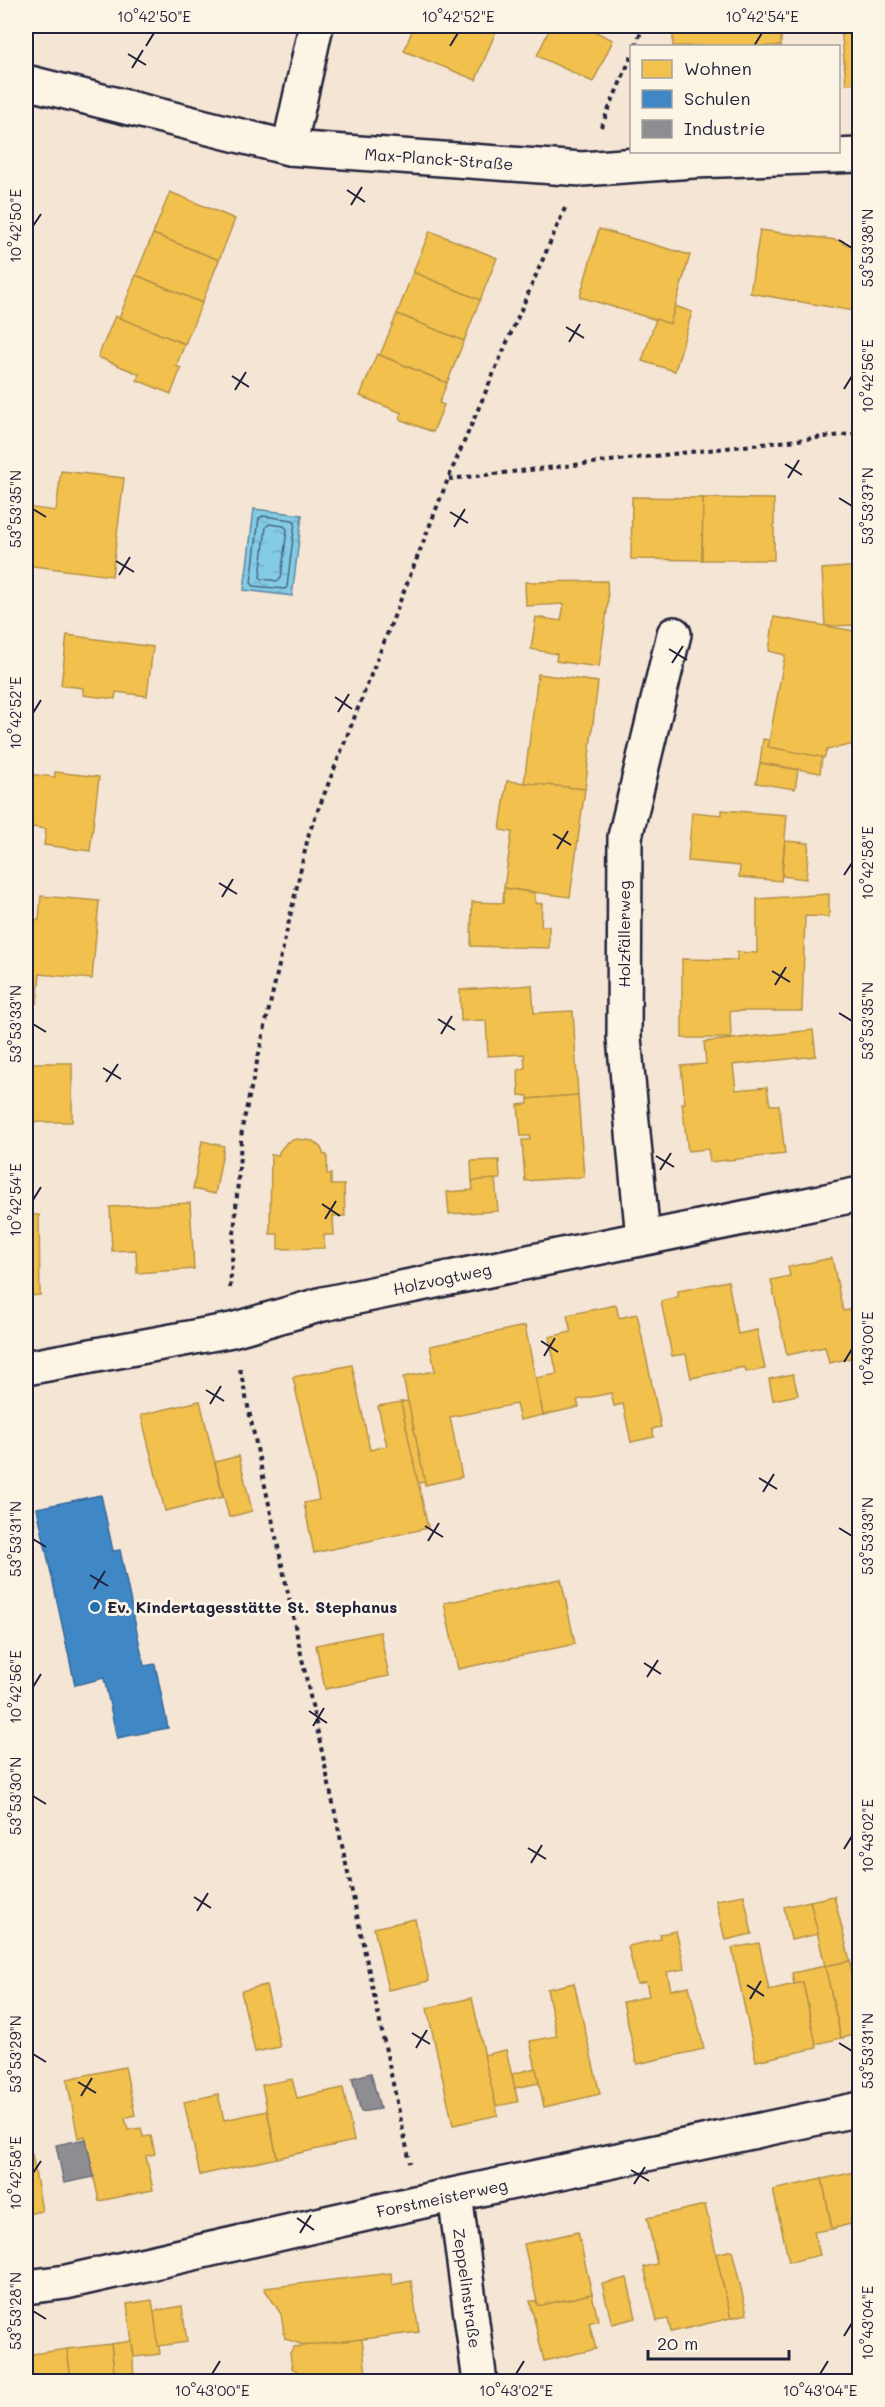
<svg xmlns="http://www.w3.org/2000/svg" width="885" height="2407" font-family="Mali,sans-serif">
<defs>
<pattern id="water-ripples" width="26" height="14" patternUnits="userSpaceOnUse" patternTransform="scale(1.5)"><rect width="26" height="14" fill="#84cbe5"/><path d="M2 4q2-2 4 0t4 0M15 11q2-2 4 0t4 0" fill="none" stroke="#72aec5"/></pattern>
</defs>
<rect width="100%" height="100%" fill="#f5e5d4"/>
<filter id="ink" filterUnits="userSpaceOnUse"><feTurbulence type="fractalNoise" baseFrequency=".0167" numOctaves="2"/><feDisplacementMap in="SourceGraphic" scale="12" xChannelSelector="R" yChannelSelector="G"/><feConvolveMatrix kernelMatrix="1 2 1 2 8 2 1 2 1" color-interpolation-filters="sRGB"/></filter>
<g filter="url(#ink)">
<!-- water -->
<path fill="url(#water-ripples)" stroke="#5d87a1" stroke-width="1.5" d="M254,509L302,515L292,596L244,590Z"/>
<!-- homes -->
<g fill="#f2c14e" stroke="#b49148" stroke-width="1.5">
<path d="M414,26H498L476,80L404,51Z"/>
<path d="M551,26H583L613,40L593,82L537,56Z"/>
<rect x="673" y="26" width="108" height="20"/>
<path d="M841,26H860V83L846,84Z"/>
<path d="M170,192L235,219L219,260L153,234Z"/>
<path d="M599,229L690,255L670,324L580,297Z"/>
<path d="M760,230L843,241V244L860,246V272L853,311L750,293Z"/>
<path d="M430,231L497,258L480,300L413,272Z"/>
<path d="M153,234L219,260L202,303L136,275Z"/>
<path d="M413,272L480,300L464,341L397,314Z"/>
<path d="M136,275L202,303L185,344L119,318Z"/>
<path d="M675,306L692,312L675,371L642,361L656,319L670,324Z"/>
<path d="M397,314L464,341L447,383L380,355Z"/>
<path d="M115,316L185,344L176,366L181,368L171,394L137,380L139,374L98,357Z"/>
<path d="M377,354L447,383L439,403L444,405L433,432L399,419L402,413L360,396Z"/>
<path d="M61,471L124,478L112,576L26,565V507L56,511Z"/>
<path d="M632,497L703,498L702,560L631,559Z"/>
<path d="M703,498L774,499V560H702Z"/>
<path d="M860,566V625L825,626L822,569Z"/>
<path d="M607,581L608,603L599,667L556,661L557,654L531,649L536,617L561,621L564,604L526,606L525,582Z"/>
<path d="M774,617L860,632L859,743L827,750L824,758L768,747L785,655L769,651Z"/>
<path d="M67,635L153,647L147,696L116,692L115,699L83,695V688L61,685Z"/>
<path d="M538,674L598,682L585,789L524,783Z"/>
<path d="M763,739L769,740L768,747L822,757L820,773L760,763Z"/>
<path d="M760,763L798,770L795,789L756,783Z"/>
<path d="M55,772L99,777L90,851L44,845L46,829L26,826V774L55,777Z"/>
<path d="M507,781L585,789L570,897L504,888L512,832L500,830Z"/>
<path d="M722,810L787,815L781,881L739,877L740,866L688,861L692,812L722,815Z"/>
<path d="M785,841L809,843L806,879L782,876Z"/>
<path d="M504,888L535,893V903L542,904L541,926H549V948L471,946L472,902L503,903Z"/>
<path d="M829,894V917L805,916L802,1011H730L731,1038H682V959L737,960V952L757,953V899Z"/>
<path d="M41,896L99,901L92,979L40,974L37,1003L26,1002V919L39,920Z"/>
<path d="M532,985L534,1013L573,1011L578,1095L528,1099V1096L519,1095L518,1070L525,1068L524,1054L488,1056L486,1020L461,1021L460,990Z"/>
<path d="M813,1030L816,1056L733,1065L736,1090L767,1087L770,1105H779L785,1154L710,1162L708,1149L688,1151L682,1103H685L681,1066L706,1064L704,1042Z"/>
<rect x="26" y="1063" width="46" height="59"/>
<path d="M578,1095L584,1177L525,1181L522,1140H530V1136H521L518,1105L528,1104V1099Z"/>
<path d="M296,1139L313,1141L321,1148L324,1155H327V1174H331V1185H344L345,1216H333L334,1235H324V1248L278,1249V1234H270L271,1155H279V1152L287,1142Z"/>
<path d="M202,1141L224,1146L215,1194L193,1189Z"/>
<path d="M499,1160L500,1179L472,1181L471,1161Z"/>
<path d="M495,1179L498,1211L449,1214L447,1192L473,1190L472,1181Z"/>
<path d="M190,1203L194,1269L137,1273L136,1250L112,1251L110,1207Z"/>
<path d="M26,1215H39L40,1295L26,1296Z"/>
<path d="M832,1258L843,1311L860,1308V1356L829,1363L825,1347L787,1355L771,1280L790,1276L788,1267Z"/>
<path d="M728,1281L738,1334L757,1330L765,1369L746,1372L745,1367L691,1378L686,1354L672,1356L661,1301L678,1297V1291Z"/>
<path d="M616,1305L619,1318L637,1314L661,1427L652,1429L654,1437L631,1442L623,1404L614,1406L611,1393L577,1400L579,1407L543,1415L536,1378L557,1374L549,1337L571,1332L567,1315Z"/>
<path d="M525,1326L543,1415L520,1420L516,1404L450,1417L462,1477L425,1485L403,1377L435,1371L430,1346Z"/>
<path d="M352,1365L370,1450L387,1446L378,1406L401,1402L428,1528L314,1553L304,1503L319,1500L293,1377Z"/>
<path d="M793,1374L798,1395L773,1400L769,1379Z"/>
<path d="M200,1401L223,1497L165,1511L141,1415Z"/>
<path d="M408,1401L425,1482L418,1483L401,1402Z"/>
<path d="M239,1456L252,1511L229,1517L215,1462Z"/>
<path d="M26,1473L35,1525L26,1526Z"/>
<path d="M561,1579L575,1644L458,1669L444,1603Z"/>
<path d="M380,1632L389,1676L325,1689L316,1645Z"/>
<path d="M744,1895L752,1934L725,1940L716,1900Z"/>
<path d="M834,1896L850,1961L825,1966L810,1901Z"/>
<path d="M810,1901L818,1934L791,1940L784,1907Z"/>
<path d="M415,1919L429,1981L388,1990L374,1928Z"/>
<path d="M676,1931L685,1969L667,1972L671,1990L689,1986L704,2049L637,2064L623,2002L649,1996L646,1982L637,1984L628,1946L661,1939L660,1934Z"/>
<path d="M759,1943L769,1990L803,1982L817,2048L756,2061L732,1948Z"/>
<path d="M850,1961L860,2007V2034L841,2038L825,1966Z"/>
<path d="M825,1966L841,2038L816,2044L803,1982L794,1984L792,1973Z"/>
<path d="M860,1966V2007L851,1968Z"/>
<path d="M574,1983L600,2094L544,2107L530,2041L557,2036L547,1989Z"/>
<path d="M266,1985L280,2047L255,2052L241,1991Z"/>
<path d="M472,1998L498,2115L453,2125L427,2008Z"/>
<path d="M506,2050L518,2102L496,2106L484,2055Z"/>
<path d="M125,2067L135,2115L125,2118L128,2130L141,2128L143,2137L151,2136L155,2154L146,2156L153,2190L99,2201L85,2136L78,2138L67,2079Z"/>
<path d="M536,2068L539,2083L515,2088L512,2074Z"/>
<path d="M292,2079L297,2098L343,2088L354,2141L277,2158L262,2085Z"/>
<path d="M218,2094L224,2120L267,2111L277,2158L200,2175L184,2102Z"/>
<path d="M32,2154L42,2211L26,2214V2155Z"/>
<path d="M860,2171V2248L856,2249L850,2224L832,2229L822,2179Z"/>
<path d="M822,2179L832,2229L814,2232L820,2255L789,2262L773,2190Z"/>
<path d="M705,2205L731,2318L671,2332L668,2319L657,2321L644,2267L657,2264L647,2218Z"/>
<path d="M578,2232L592,2294L538,2306L524,2244Z"/>
<path d="M732,2250L747,2314L731,2318L716,2254Z"/>
<path d="M391,2273L392,2285L411,2281L419,2332L307,2346L285,2339L281,2314L264,2288Z"/>
<path d="M627,2278L636,2318L612,2324L602,2284Z"/>
<path d="M592,2294L598,2320L589,2323L596,2349L544,2361L530,2301H536L538,2306Z"/>
<path d="M152,2300L160,2354L134,2357L127,2304Z"/>
<path d="M182,2306L187,2342L158,2346L154,2311Z"/>
<path d="M362,2339L367,2382H300L298,2372L292,2368L290,2353L294,2347Z"/>
<path d="M132,2341L134,2382H115L111,2344Z"/>
<path d="M111,2344L115,2382H71L67,2349Z"/>
<path d="M67,2349L71,2382H29L26,2355Z"/>
<path d="M26,2357L29,2382H26Z"/>
</g>
<!-- schools -->
<path fill="#3f88c5" stroke="#36699c" stroke-width="1.5" d="M101,1495L113,1551L120,1550L144,1666L155,1664L168,1728L117,1738L104,1678L75,1685L37,1508Z"/>
<!-- industry -->
<g fill="#8d8d92" stroke="#6d6d78" stroke-width="1.5">
<path d="M371,2073L380,2109L361,2112L352,2078Z"/>
<path d="M86,2139L94,2177L64,2183L56,2145Z"/>
</g>
<g fill="none" stroke-linecap="round" stroke-linejoin="round">
<!-- shore -->
<g stroke="#49667f" stroke-width="1.5">
<path d="M263,516L293,520L295,522L287,587L285,589L254,586L251,583L259,518Z"/>
<path d="M269,524L284,526L287,529L281,578L278,581L262,579L260,577L266,527Z"/>
</g>
<!-- minor casing -->
<g stroke="#22223b" stroke-width="38">
<g id="minor">
<path d="M26,82L289,148L582,169L693,161L860,155"/>
<path d="M289,148L316,26"/>
<path d="M643,1238L624,1038L625,837L674,634"/>
<path d="M26,1368L232,1330L323,1304L860,1194"/>
<path d="M455,2195L480,2382"/>
<path d="M26,2287L66,2282L419,2202L860,2109"/>
</g>
</g>
<!-- path -->
<g stroke="#22223b" stroke-width="4" stroke-dasharray="4.5 4.5" stroke-linecap="butt">
<path d="M635,46L644,26"/>
<path d="M601,127L632,55"/>
<path d="M449,479L860,433"/>
<path d="M230,1288L242,1128L309,833L448,479L565,208"/>
<path d="M240,1369L410,2163"/>
</g>
<!-- minor -->
<use href="#minor" stroke="#fcf5e5" stroke-width="33"/>
</g>
</g>
<!-- ticks -->
<path fill="none" stroke="#22223b" stroke-width="2" d="M146,46L154,33M450,46L458,33M754,46L762,33M128,54L146,65M132,68L143,50M347,190L365,202M351,205L362,187M33,226L41,214M839,240L852,248M566,327L584,338M569,342L580,324M232,376L249,387M844,389L852,376M235,390L246,372M785,464L802,475M788,478L799,460M839,498L852,506M33,509L46,517M450,512L468,523M454,527L465,509M116,561L134,572M119,575L130,557M669,649L687,660M672,663L683,646M335,697L352,709M338,712L349,694M33,713L41,700M553,834L571,845M557,849L568,831M844,875L852,863M219,883L237,894M222,897L233,879M772,971L790,982M775,985L786,967M839,1013L852,1021M438,1019L455,1030M33,1024L46,1032M441,1034L452,1016M103,1068L121,1079M106,1082L118,1064M656,1156L674,1167M660,1170L671,1153M33,1200L41,1187M322,1204L340,1216M325,1219L336,1201M541,1341L558,1352M544,1356L555,1338M844,1362L852,1349M206,1390L224,1401M210,1404L221,1386M759,1478L777,1489M763,1492L774,1474M425,1526L443,1537M839,1528L852,1536M33,1539L46,1547M428,1541L439,1523M90,1575L108,1586M94,1589L105,1571M644,1663L661,1674M647,1677L658,1660M33,1687L41,1674M309,1711L327,1723M313,1726L324,1708M33,1796L46,1804M528,1848L546,1859M844,1849L852,1836M531,1863L542,1845M194,1897L211,1908M197,1911L208,1893M747,1985L764,1996M750,1999L761,1981M412,2033L430,2044M839,2043L852,2051M416,2048L427,2030M33,2054L46,2062M78,2082L96,2093M81,2096L92,2078M631,2170L649,2181M33,2173L41,2161M634,2184L645,2167M297,2218L314,2230M300,2233L311,2215M33,2311L46,2319M844,2336L852,2323M212,2374L220,2361M516,2374L524,2361M820,2374L828,2361"/>
<!-- markers -->
<circle fill="#1f6fb2" stroke="#fcf5e5" stroke-width="2" cx="95" cy="1607" r="6"/>
<g text-anchor="middle" stroke-width="6" stroke-linejoin="round" paint-order="stroke">
<!-- street labels -->
<g font-size="16" fill="#22223b" stroke="#fcf5e5">
<text transform="translate(439 159) rotate(4)" y="6">Max-Planck-Straße</text>
<text transform="translate(624 934) rotate(-90)" y="6">Holzfällerweg</text>
<text transform="translate(442 1279) rotate(-12)" y="6">Holzvogtweg</text>
<text transform="translate(442 2198) rotate(-12)" y="6">Forstmeisterweg</text>
<text transform="translate(467 2288) rotate(82)" y="6">Zeppelinstraße</text>
</g>
<!-- poi labels -->
<g font-size="16" font-weight="bold" fill="#22223b" stroke="#fcf5e5" text-anchor="start">
<text x="107" y="1613">Ev. Kindertagesstätte St. Stephanus</text>
</g>
</g>
<!-- margin -->
<rect width="885" height="2407" fill="none" stroke="#fcf5e5" stroke-width="66"/>
<!-- legend -->
<rect x="630" y="45" width="210" height="108" fill="#fcf5e5" stroke="#a5a1a1" stroke-width="1.5"/>
<rect x="642" y="60" width="30" height="18" fill="#f2c14e" stroke="#a5a1a1" stroke-width="1.5"/>
<text x="684" y="75" font-size="18" fill="#22223b">Wohnen</text>
<rect x="642" y="90" width="30" height="18" fill="#3f88c5" stroke="#a5a1a1" stroke-width="1.5"/>
<text x="684" y="105" font-size="18" fill="#22223b">Schulen</text>
<rect x="642" y="120" width="30" height="18" fill="#8d8d92" stroke="#a5a1a1" stroke-width="1.5"/>
<text x="684" y="135" font-size="18" fill="#22223b">Industrie</text>
<!-- scale -->
<path d="M648 2350v9h141v-9" fill="none" stroke="#22223b" stroke-width="3"/>
<text x="657" y="2350" font-size="18" fill="#22223b" stroke="#fcf5e5" stroke-width="4.5" paint-order="stroke">20 m</text>
<rect x="33" y="33" width="819" height="2341" fill="none" stroke="#22223b" stroke-width="2"/>
<g font-size="15" text-anchor="middle" fill="#22223b">
<text x="154" y="22">10°42'50"E</text>
<text x="458" y="22">10°42'52"E</text>
<text x="762" y="22">10°42'54"E</text>
<text transform="translate(16 226) rotate(-90)" y="5">10°42'50"E</text>
<text transform="translate(868 248) rotate(-90)" y="5">53°53'38"N</text>
<text transform="translate(868 376) rotate(-90)" y="5">10°42'56"E</text>
<text transform="translate(868 506) rotate(-90)" y="5">53°53'37"N</text>
<text transform="translate(16 509) rotate(-90)" y="5">53°53'35"N</text>
<text transform="translate(16 713) rotate(-90)" y="5">10°42'52"E</text>
<text transform="translate(868 863) rotate(-90)" y="5">10°42'58"E</text>
<text transform="translate(868 1021) rotate(-90)" y="5">53°53'35"N</text>
<text transform="translate(16 1024) rotate(-90)" y="5">53°53'33"N</text>
<text transform="translate(16 1200) rotate(-90)" y="5">10°42'54"E</text>
<text transform="translate(868 1349) rotate(-90)" y="5">10°43'00"E</text>
<text transform="translate(868 1536) rotate(-90)" y="5">53°53'33"N</text>
<text transform="translate(16 1539) rotate(-90)" y="5">53°53'31"N</text>
<text transform="translate(16 1687) rotate(-90)" y="5">10°42'56"E</text>
<text transform="translate(16 1796) rotate(-90)" y="5">53°53'30"N</text>
<text transform="translate(868 1836) rotate(-90)" y="5">10°43'02"E</text>
<text transform="translate(868 2051) rotate(-90)" y="5">53°53'31"N</text>
<text transform="translate(16 2054) rotate(-90)" y="5">53°53'29"N</text>
<text transform="translate(16 2173) rotate(-90)" y="5">10°42'58"E</text>
<text transform="translate(16 2311) rotate(-90)" y="5">53°53'28"N</text>
<text transform="translate(868 2323) rotate(-90)" y="5">10°43'04"E</text>
<text x="212" y="2396">10°43'00"E</text>
<text x="516" y="2396">10°43'02"E</text>
<text x="820" y="2396">10°43'04"E</text>
</g>
</svg>
